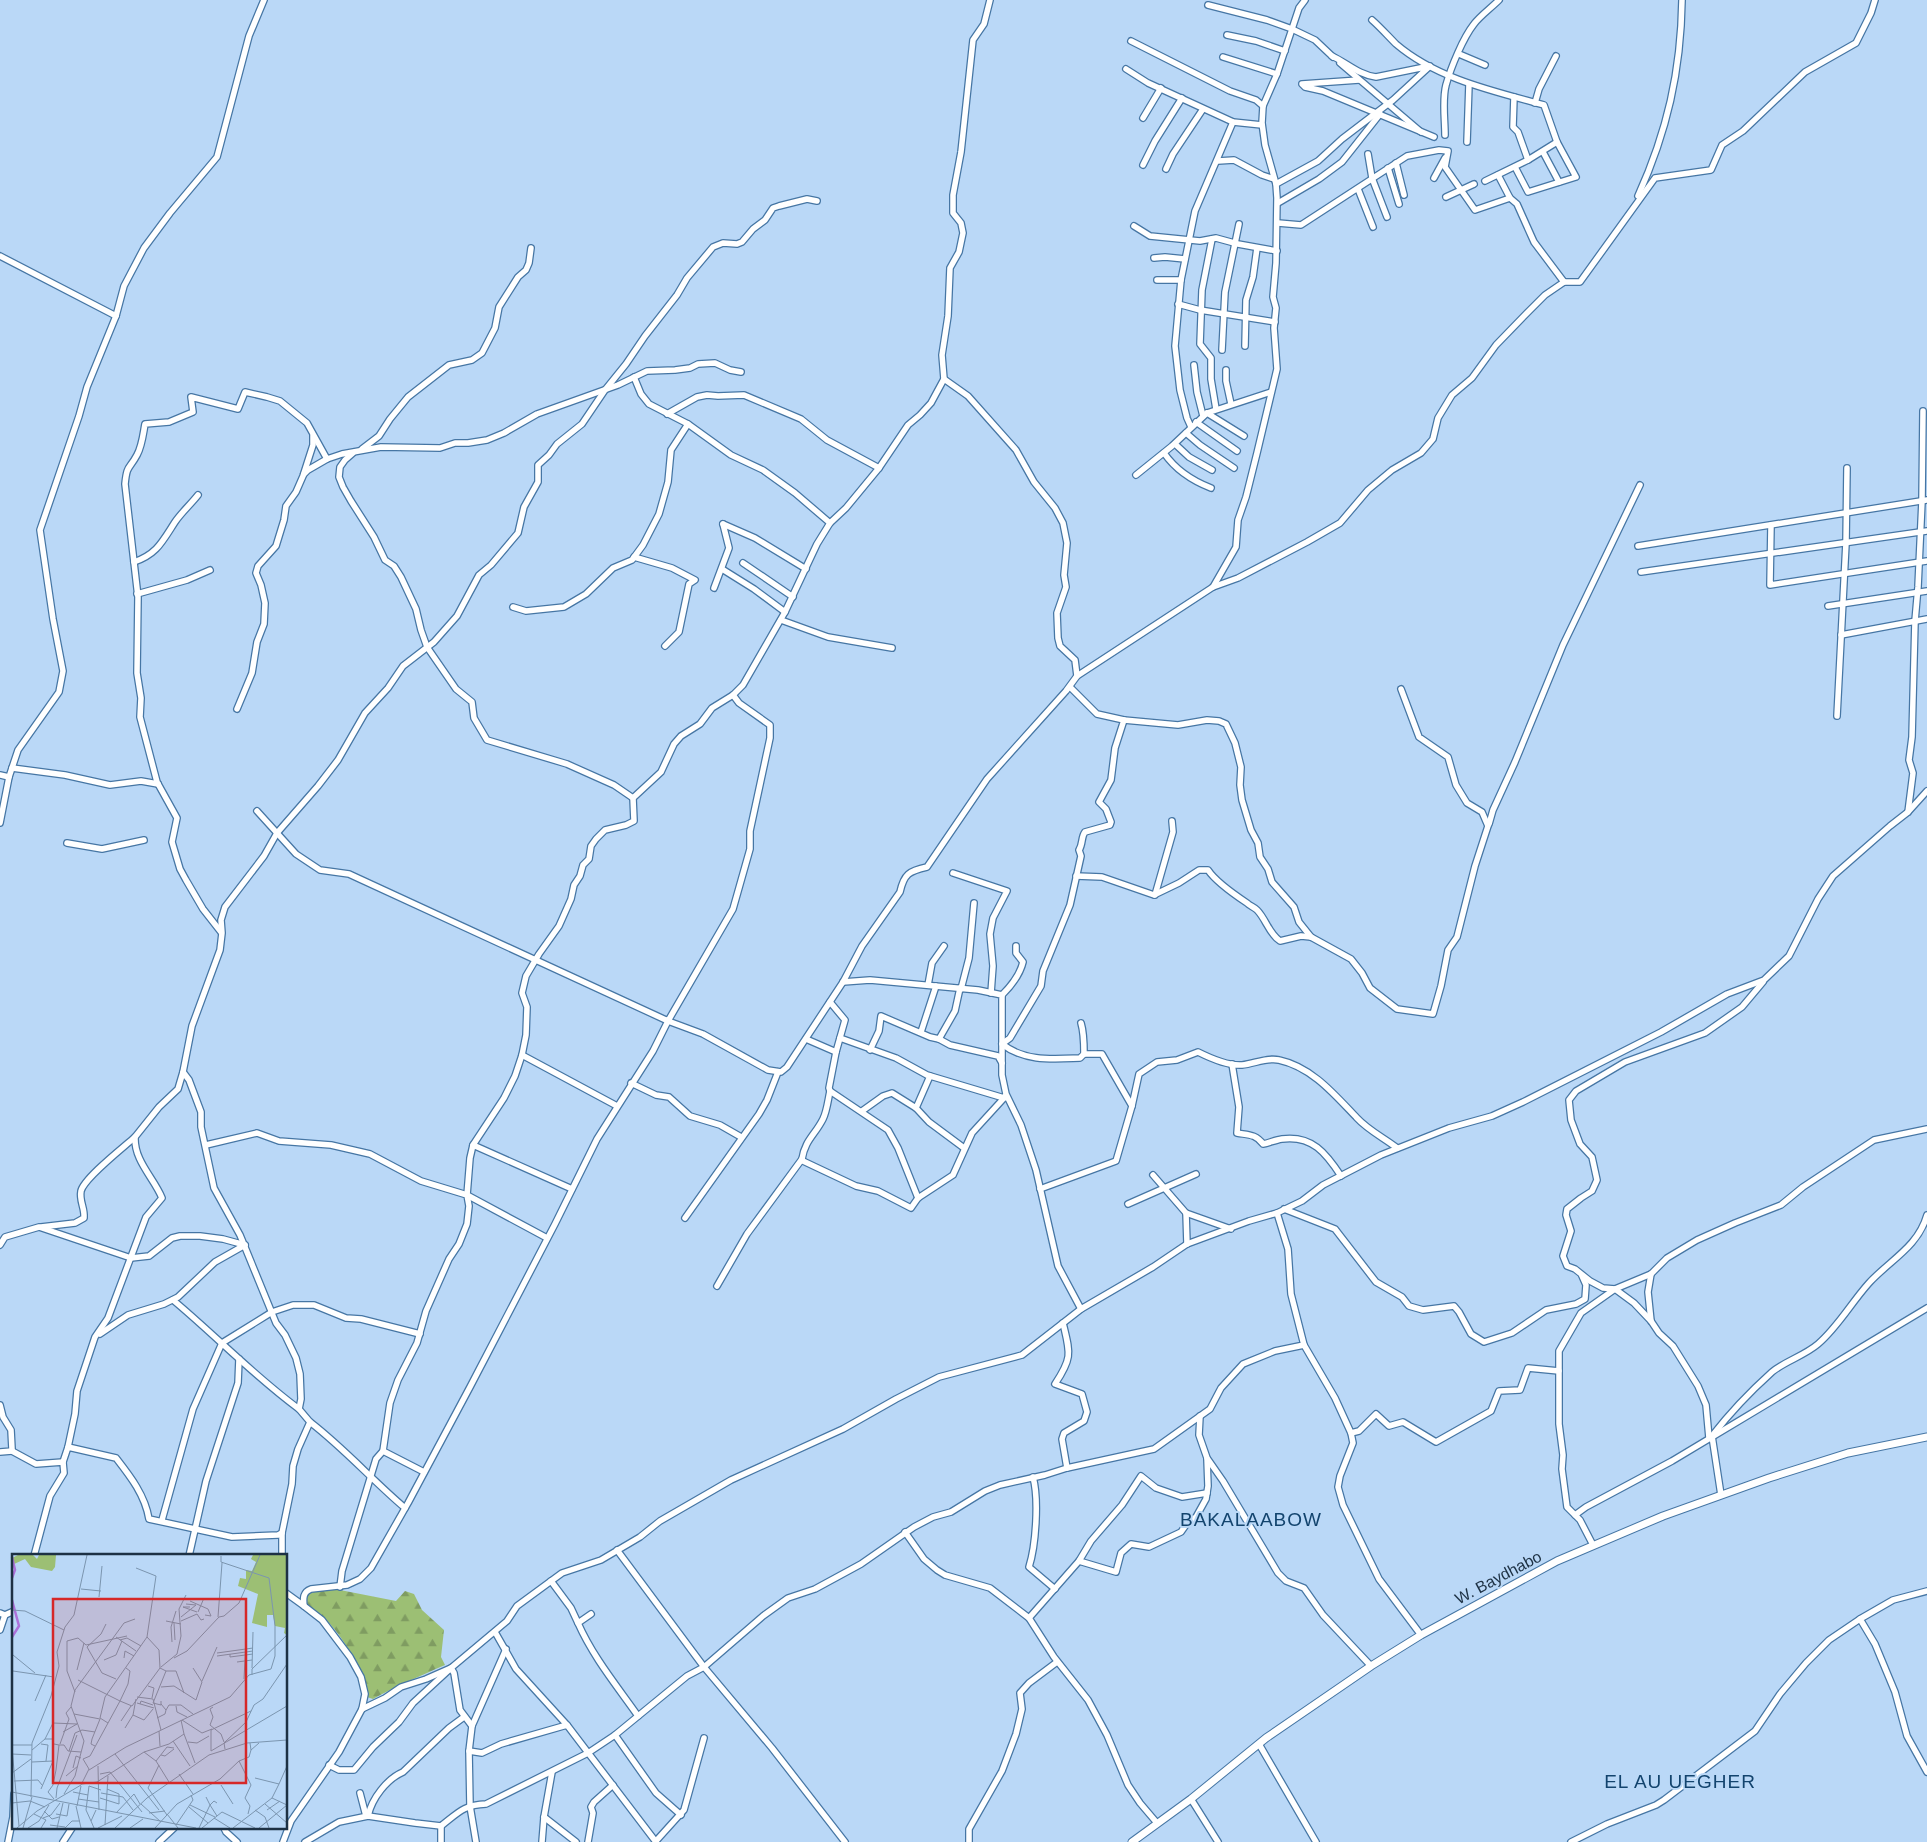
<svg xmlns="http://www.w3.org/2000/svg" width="1927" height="1842" font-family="Arial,sans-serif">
<defs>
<pattern id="forest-firs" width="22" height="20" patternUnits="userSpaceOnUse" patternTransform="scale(1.25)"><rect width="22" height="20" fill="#9cbf74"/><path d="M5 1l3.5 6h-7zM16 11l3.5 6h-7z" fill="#7f9c61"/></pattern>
</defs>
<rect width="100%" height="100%" fill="#bad8f7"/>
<!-- forest -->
<path fill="url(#forest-firs)" d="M325,1590H340L396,1601L405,1591L414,1594L422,1610L444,1630L441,1657L445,1665C420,1676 396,1686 373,1699L367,1697C362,1671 347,1643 330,1624C322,1616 309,1611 305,1600C309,1591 316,1591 325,1590Z"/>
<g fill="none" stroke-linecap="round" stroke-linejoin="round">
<!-- minor casing -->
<g stroke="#4676a4" stroke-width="8">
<g id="minor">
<path d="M1208,5L1267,20L1292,29L1315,40L1333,57"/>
<path d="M1372,20C1380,27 1388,36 1396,44C1437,79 1493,91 1544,105L1557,142L1576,177L1528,192L1515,167"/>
<path d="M1227,35L1256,41L1285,51"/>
<path d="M1131,41L1230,91L1256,100L1263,106"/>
<path d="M1459,54L1485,65"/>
<path d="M1223,57L1277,74"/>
<path d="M1340,63L1421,132"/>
<path d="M1126,69L1148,83L1233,122L1262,125"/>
<path d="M1359,80L1302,84L1305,87L1323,91L1434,137"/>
<path d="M1514,97L1513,127L1518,132L1528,160"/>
<path d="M1535,103L1539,89L1556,56"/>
<path d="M1143,118L1161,88"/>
<path d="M1445,135C1445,119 1442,100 1446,85C1451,67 1463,38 1474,24C1480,16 1491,8 1499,0"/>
<path d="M1467,142L1469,84"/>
<path d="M1543,152L1559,182"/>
<path d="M1368,154L1372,178L1387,217"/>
<path d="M1218,161L1234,160L1262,175L1274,179"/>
<path d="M1396,163L1404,195"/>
<path d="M1143,165L1155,141L1182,98"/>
<path d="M1388,168L1399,204"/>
<path d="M1166,169L1173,154L1203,109"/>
<path d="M1498,175L1510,198L1517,204L1534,242L1564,282"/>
<path d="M1434,178L1445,158"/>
<path d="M1485,181L1528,160L1557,142"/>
<path d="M1276,184L1318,161L1342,139L1393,100L1430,66L1376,77C1359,75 1347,63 1332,56"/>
<path d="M1358,189L1373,227"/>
<path d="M1638,196C1667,132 1681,71 1682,0"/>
<path d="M1446,197L1474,184"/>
<path d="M1278,203L1319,179L1342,162L1380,114"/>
<path d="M1278,223L1301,225L1407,156L1439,150L1448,151L1445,167L1475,210L1510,198"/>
<path d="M1134,226L1150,236L1200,241L1216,238L1238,244L1277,251"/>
<path d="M1212,239L1202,290L1200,344L1211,358V379L1216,409"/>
<path d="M0,256L116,316"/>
<path d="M1154,258L1165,257L1185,259"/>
<path d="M1157,280H1181"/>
<path d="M1178,304L1200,310L1275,322"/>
<path d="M1245,346L1246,300L1253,277L1257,248"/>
<path d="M1222,350L1225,292L1239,224"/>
<path d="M1194,365L1197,392L1203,416"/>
<path d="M1226,370V381L1231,404"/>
<path d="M634,377L641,394L649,404L688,424L731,455L763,470L795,493L830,523"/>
<path d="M1207,413L1244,436"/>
<path d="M667,414L697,397L707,395L718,396L744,395L801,419L827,440L879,468"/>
<path d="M1196,422L1237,451"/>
<path d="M1191,427L1187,418L1180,390L1175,346L1181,280L1195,211L1233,122"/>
<path d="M1186,433L1200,445L1234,468"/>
<path d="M1175,444L1189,457L1212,470"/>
<path d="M362,449L379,436L390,419L408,397L449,365L472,360L482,353L495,328L499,307L518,277L526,270L529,263L531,248"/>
<path d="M353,453L345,460L340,467L339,477L343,487L351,501L374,537L385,560L394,566L401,577L416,609L421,630L427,647L456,689L472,702L474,718L487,740L567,764L614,785L633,798"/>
<path d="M1164,453C1175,469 1193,481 1211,488"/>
<path d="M304,474L308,470L327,459"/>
<path d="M1136,475L1172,446L1207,413L1271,392"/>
<path d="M723,524L755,538L806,569"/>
<path d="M1771,525L1770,585L1927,561"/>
<path d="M1638,546L1927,500"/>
<path d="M634,557L672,568L695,580L689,584L679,632L665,646"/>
<path d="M134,562C157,554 162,542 175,522C181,513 191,504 198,495"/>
<path d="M743,563L793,597"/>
<path d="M722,569L754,589L785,612"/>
<path d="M1641,572L1927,531"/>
<path d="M1213,587L1238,578L1307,542L1340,523L1368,490L1392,470L1421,453L1433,439L1438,418L1452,395L1472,378L1496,345L1527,313L1545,295L1564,282H1580L1655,178L1711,170L1722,145L1743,131L1805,72L1856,43L1871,13L1875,0"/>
<path d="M714,588L729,548L723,524"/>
<path d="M137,594L187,580L210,570"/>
<path d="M1828,606L1927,591"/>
<path d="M513,607L526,611L564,607L586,594L613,568L632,560L643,545L659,514L668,482L671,450L688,424"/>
<path d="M781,620L828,637L892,648"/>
<path d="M1841,635L1927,619"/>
<path d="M1077,676L1213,587L1236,547L1238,520L1246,497L1257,453L1277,369L1274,328L1276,308L1273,297L1276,263L1277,198L1276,184L1265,145L1262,123L1263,106L1277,74L1299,8L1305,0"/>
<path d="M1070,687L1097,714L1124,720L1115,748L1111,780L1099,802L1106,809L1111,822L1110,825L1085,832C1081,837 1083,844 1079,850L1081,856L1070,905L1043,971L1041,986L1010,1038L1002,1044C1025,1062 1053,1059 1080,1058L1084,1054C1084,1043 1084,1033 1081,1023"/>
<path d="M237,709L252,673L257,642L264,624L265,603L261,585L256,573L258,566L276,546L284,520L286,506L296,492L303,476L313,445V436"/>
<path d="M1837,716L1846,543L1847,468"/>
<path d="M1124,720L1178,725L1207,720L1219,721L1226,724L1235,743L1241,767L1240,785L1242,800L1251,830L1258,843L1260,857L1268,869L1272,882L1294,907L1299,922L1311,937"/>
<path d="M12,768L65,775L110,785L141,781L158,784"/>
<path d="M0,775L9,777"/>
<path d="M257,811L296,854L320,870L349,874L668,1021L733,909L750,849V831L770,738V725L739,703L733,695"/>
<path d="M1908,812L1913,773L1909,760L1912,737L1915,621L1918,587L1922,501L1923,411"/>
<path d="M0,823L9,777L18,750L59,692L63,671L53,619L40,530L79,416L87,387L116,316L124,286L144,248L170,213L217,157L249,36L264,0"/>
<path d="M1489,824L1493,810L1515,762L1563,645L1640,485"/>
<path d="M67,843L102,849L144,840"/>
<path d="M953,873L1007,891L993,918L990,934L993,966L991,993"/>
<path d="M1076,876L1102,877L1154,895L1179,883L1199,870H1208C1216,882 1235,895 1247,903C1250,906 1254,907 1257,910C1266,919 1269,934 1280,941L1301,936L1311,937L1351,959L1362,973L1370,988L1397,1009L1433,1014L1441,986L1448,950L1457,937L1475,866L1488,826L1482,812L1467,803L1456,785L1448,757L1419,737L1401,689"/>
<path d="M1155,895L1173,832L1172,821"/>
<path d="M221,932L203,909L186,880L180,869L172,842L177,818L157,782L140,717L141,698L137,673L138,597L125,484C127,464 129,470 137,455C142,446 143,435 145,424L169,422L193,412L191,397L238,409L245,392L267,397L280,401L307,423L327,459L342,454L381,447L440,448L455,443H468L487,440L504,433L537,414L618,385L647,371L675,370L690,368L698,364L715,363L730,370L741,372"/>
<path d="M843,982L870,980L978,990L1002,995V1075L1006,1094L1021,1125L1036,1170L1058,1266L1081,1309"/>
<path d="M928,985L932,963L944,946"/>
<path d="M961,989L969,958L974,903"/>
<path d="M1002,995C1011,986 1020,975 1023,962L1016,953V946"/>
<path d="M830,1002L845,1020L836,1052L829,1088L830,1091C828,1100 827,1111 823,1119C815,1135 805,1140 802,1159L803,1161L856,1186L878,1191L911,1208L918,1198L953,1175L972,1133L1004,1098"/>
<path d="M921,1032L936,986"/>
<path d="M840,1038L896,1058L927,1075L1004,1098L1005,1096"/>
<path d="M806,1039L836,1052"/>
<path d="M939,1039L955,1011L960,988"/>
<path d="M870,1050L879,1031L881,1016L930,1037L939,1039L950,1045L998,1056L1002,1063"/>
<path d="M522,1055L617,1106"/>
<path d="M1232,1064L1239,1107L1237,1133C1248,1135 1256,1134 1263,1144C1269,1143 1275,1140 1282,1139C1312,1135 1326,1153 1341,1176"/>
<path d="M631,1083L656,1095L669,1097L690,1116L720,1125L741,1137"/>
<path d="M830,1091L888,1130L898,1148L918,1198"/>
<path d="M1132,1106L1139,1074L1157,1062L1177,1060L1198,1052C1210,1058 1228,1066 1242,1065C1254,1064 1267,1057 1279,1060C1312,1067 1335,1095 1357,1118C1368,1130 1384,1138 1397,1148"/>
<path d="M916,1108L929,1122L964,1148"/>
<path d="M862,1111L883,1096L892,1093L916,1108L930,1076"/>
<path d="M206,1145L257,1133L279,1141L331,1145L370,1154L421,1181L467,1195L469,1206L467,1224L459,1244L449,1259L426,1311L417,1343L398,1380L390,1403L383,1451L424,1472"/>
<path d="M473,1145L572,1189"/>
<path d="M1153,1175L1186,1213L1187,1244"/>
<path d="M1040,1189L1116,1161L1132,1106L1102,1054H1084"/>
<path d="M1128,1204L1196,1174"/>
<path d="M1284,1209L1335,1229L1376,1282L1402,1297L1409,1306L1423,1310L1454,1306L1459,1312L1471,1334L1484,1342L1512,1333L1546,1310L1576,1304L1585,1299L1586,1285L1582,1276"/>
<path d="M1186,1213L1231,1229"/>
<path d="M685,1218L759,1114L767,1100L778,1072"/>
<path d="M41,1227L75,1223L84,1218C85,1208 79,1201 81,1191C84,1178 124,1147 135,1137"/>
<path d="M547,1238L467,1195L470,1158L473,1145L504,1098L515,1076L522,1055L526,1035L527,1007L522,993L526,976L539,954L559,926L571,899L574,885L580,876L583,865L589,859L591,846L596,839L605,830L626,825L634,821L633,798L661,772L674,744L681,736L700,724L712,708L733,695L743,685L785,612L817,544L830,523L846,508L879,468L908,425L920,415L931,403L944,379"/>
<path d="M0,1245L5,1237L39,1227L131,1258L149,1256L172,1238L180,1236H200L223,1239L245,1245"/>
<path d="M1651,1274L1648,1292L1651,1321"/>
<path d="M717,1286L747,1234L802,1159"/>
<path d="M173,1300C216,1336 254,1376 299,1409"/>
<path d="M1063,1323C1070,1353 1073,1357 1055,1384L1082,1394L1087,1412L1084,1421L1064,1433L1062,1439L1067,1468"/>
<path d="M100,1334L128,1315L164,1304L178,1297L215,1262L245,1245"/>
<path d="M1304,1345L1335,1398L1351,1433L1353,1443L1340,1476L1338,1487L1343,1505L1379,1579L1421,1635"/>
<path d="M0,1405L3,1417L11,1430L12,1449V1451L0,1452"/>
<path d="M1200,1416L1199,1435L1207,1458L1223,1481L1278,1573L1286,1581L1304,1588L1323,1615L1371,1666"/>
<path d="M310,1422C345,1449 372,1480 405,1508"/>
<path d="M1351,1433L1359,1431L1376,1414L1389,1426L1403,1422L1436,1442L1491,1411L1499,1391L1520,1390L1528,1368L1559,1371"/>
<path d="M1709,1438L1706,1405L1698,1386L1673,1346L1659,1333L1651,1321L1634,1303L1615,1289L1603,1288L1590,1281L1575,1269L1567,1266L1563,1256L1571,1231L1566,1215L1567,1209L1581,1198L1592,1191L1597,1180L1592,1157L1580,1144L1571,1120L1569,1100L1576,1091L1625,1062L1705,1033L1742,1007L1763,982"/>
<path d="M68,1447L75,1414L77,1391L95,1337L108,1318L146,1217L162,1198C154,1178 134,1161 135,1137L159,1107L178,1089L183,1072"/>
<path d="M12,1451L36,1464L63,1462L64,1473L50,1496L34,1556"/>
<path d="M63,1462L68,1447L116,1458C130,1476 145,1495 149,1519L232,1537L278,1535L282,1533"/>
<path d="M1033,1477C1039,1499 1036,1545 1029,1567L1055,1589"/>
<path d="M1721,1495L1712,1436C1729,1414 1752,1390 1772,1372C1785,1361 1804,1356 1818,1344C1838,1327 1851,1303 1869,1283C1890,1260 1918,1247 1927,1215"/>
<path d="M1575,1515L1586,1507L1672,1461L1927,1308"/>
<path d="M162,1520L193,1409L222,1343L272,1312L293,1305H314L346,1318L361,1319L420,1334"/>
<path d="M905,1532L924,1559L937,1570L945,1575L990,1588L1029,1618L1054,1657L1088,1700L1107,1735L1128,1785L1140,1803L1157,1823"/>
<path d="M1593,1545L1580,1520L1567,1507L1562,1469L1563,1455L1559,1424V1351L1581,1313L1615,1289L1651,1274L1667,1258L1697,1240L1735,1223L1781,1205L1803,1187L1874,1140L1927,1129"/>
<path d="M617,1550L704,1667L772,1748L845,1842"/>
<path d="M189,1556L206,1481L238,1383L239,1359"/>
<path d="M282,1556V1533L292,1484L293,1466L298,1449L310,1422L299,1409L301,1399L300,1374L296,1358L285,1335L276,1323L240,1235L214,1188L201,1127V1112L189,1080L183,1072L192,1026L220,950L222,933L221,920L225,907L264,856L277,833L318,786L338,760L365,713L388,688L403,666L434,642L457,616L479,575L491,565L518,533L524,507L538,482V465L549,455L557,444L582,424L605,390L626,364L645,336L677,295L687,278L713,247L723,243L737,244L742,242L753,229L765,220L773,208L779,206L807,199L817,201"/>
<path d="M1079,1561L1116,1572L1121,1553L1131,1544L1149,1547L1181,1532L1188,1522L1196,1517L1206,1499L1208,1486L1207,1459"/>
<path d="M551,1581L571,1608L578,1623"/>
<path d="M340,1587L342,1571L376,1459L383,1451"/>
<path d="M1927,1591L1893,1600L1860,1619L1875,1644L1895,1692L1907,1736L1927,1772"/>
<path d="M286,1593L304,1606"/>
<path d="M0,1613L5,1615L14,1611"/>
<path d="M591,1614L578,1623C593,1657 617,1686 638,1716"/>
<path d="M1029,1618L1079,1561L1091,1541L1122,1505L1141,1476L1156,1488L1182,1497L1207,1493"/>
<path d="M0,1630L5,1615"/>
<path d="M495,1632L516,1669L567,1725"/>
<path d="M362,1709L385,1698L401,1687L426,1679L451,1668L507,1621L517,1606L562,1573L601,1560L640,1537L660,1521L731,1480L843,1429L896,1399L939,1377L1022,1355L1081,1309L1153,1267L1187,1244L1249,1221L1277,1213L1302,1201L1323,1185L1381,1155L1449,1128L1492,1116L1523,1102L1661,1032L1727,994L1764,980L1789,956L1818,899L1833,876L1890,826L1908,812L1927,791"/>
<path d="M472,1726L506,1649"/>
<path d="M615,1735L656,1793L681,1815"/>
<path d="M1259,1744L1316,1842"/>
<path d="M469,1751L482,1753L501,1744L567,1725L656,1842"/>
<path d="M329,1765L339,1770H354L373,1747L399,1722L413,1703L451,1668L454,1673L460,1710L472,1726L469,1751L470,1806L476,1842"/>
<path d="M360,1793L366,1816"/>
<path d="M1191,1799L1218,1842"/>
<path d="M368,1816C372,1798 387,1779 403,1772L449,1728L464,1717"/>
<path d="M544,1817L576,1842"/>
<path d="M441,1826V1842"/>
<path d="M224,1828L226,1832L237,1842"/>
<path d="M656,1841L684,1810L704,1738"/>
<path d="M8,1842L13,1817L14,1794"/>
<path d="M63,1842L72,1828"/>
<path d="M159,1842L174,1828"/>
<path d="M283,1842L291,1821L339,1752L362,1709L365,1694L361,1677L350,1657L322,1620L304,1606C303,1598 303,1592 311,1589L347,1585L360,1579L371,1568L408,1503L470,1387L555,1224L597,1139L653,1051L668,1021L703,1034L768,1070L781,1072L787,1067L843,982L862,946L900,892C904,874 909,871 927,867L987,779L1066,691L1077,676L1075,660L1060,646L1058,638L1057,613L1066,587L1064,575L1067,543L1063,523L1055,508L1034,482L1016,450L968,396L944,379L942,355L948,316L950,268L959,252L963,233L961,223L953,213V195L961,152L973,40L984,24L990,0"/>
<path d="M305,1842L339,1822L368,1816L415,1823L441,1826C458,1813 463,1805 486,1804L588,1753L615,1735L687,1676L704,1667L763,1616L788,1598L815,1589L861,1564L914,1527L933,1517L951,1512L985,1491L1000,1485L1045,1475L1067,1468L1154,1449L1210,1409L1221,1388L1243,1364L1275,1351L1304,1345L1291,1294L1288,1249L1277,1213"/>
<path d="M542,1842L544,1817L552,1772"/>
<path d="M588,1842L593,1813L591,1807L594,1802L613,1785"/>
<path d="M969,1842V1829L1002,1771L1016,1734L1022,1709L1020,1693L1029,1683L1057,1662"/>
<path d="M1571,1842L1607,1824L1656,1805L1664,1800L1755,1731L1780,1694L1806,1663L1829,1640L1860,1619"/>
</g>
</g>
<!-- major casing -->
<g stroke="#4676a4" stroke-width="9">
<path id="major" d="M1132,1842L1191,1799L1266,1738L1371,1666L1421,1635L1557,1561L1663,1516L1769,1478L1848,1453L1927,1437"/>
</g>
<!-- minor -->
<use href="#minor" stroke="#fff" stroke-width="5.5"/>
<!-- major -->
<use href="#major" stroke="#fff" stroke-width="7"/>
</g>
<g text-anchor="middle" stroke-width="4" stroke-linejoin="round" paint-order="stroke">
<!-- street labels -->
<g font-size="16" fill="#1d3144" stroke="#bad8f7">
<text transform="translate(1498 1577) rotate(-28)" y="6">W. Baydhabo</text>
</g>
<!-- quarter labels -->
<g font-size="19" letter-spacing="1" fill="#13446e" stroke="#bad8f7">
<text x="1251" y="1526">BAKALAABOW</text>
<text x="1680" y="1788">EL AU UEGHER</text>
</g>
</g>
<!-- overview -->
<g transform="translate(12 1554)">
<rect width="275" height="275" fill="#bad8f7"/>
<path d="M6,1H21L25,5L27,1H44L43,13L40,17L19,13L13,5L0,11V4ZM241,1H275V81L272,79L273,74L263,72L261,61H255V73L240,69L246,40L226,32L228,24L234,25V16L240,17L244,8L239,5Z" fill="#9cbf74"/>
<path fill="none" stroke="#ad72d9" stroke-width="2.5" d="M0,3L3,16L0,24M0,46L7,72L0,83"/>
<path fill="none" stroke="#7b95af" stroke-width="1" d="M124,14L144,22L135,83L147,96L148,114L154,117L141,149L149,151V147M69,35L89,37M87,43L90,12M178,47L196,55L199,62L193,61M178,53H171L185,58M0,56L13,57L52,76M186,58L192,44M169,63L184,51L174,50M206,63L210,9M154,67L169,70M169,67L185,60L189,66L192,65M162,69L163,86M94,70L89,80L75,93L90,119L104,125M104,83L124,97M108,86L115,84L129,92M160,88L159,73L164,57M0,97V122M205,99L241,94M218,100V103L241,100M1,101L23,119M205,102L241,97M112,104L113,97L122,102M162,104L175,97L207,63L212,62L227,49L248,1M92,106L104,101L110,87M225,108L240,106M149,113L165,100L169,82L167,55L174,41M240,114L241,78M65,116L72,89M1,117L42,123M154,117H164L172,139M240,121V115L275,81M232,125L234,86M66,126L108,147L116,130L118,117L114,114M190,127L205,93M136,132L142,134L140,144M149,133L162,132L184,146L190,128L181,114M63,138L55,117V87L66,84L74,91L115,82M125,143L141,145L149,176M124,145L121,161L132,166L141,155M23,147L34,121M125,149L142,154M128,150L129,147L141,151M164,152L165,158L175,163M201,153L198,155L201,163L198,171L209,180L212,188M154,156L157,151H169L181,160M62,160L88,165L80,185L79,190L83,192M145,164L153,160L154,156L149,150M170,166L190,179L200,175M109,167L119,152M96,169L88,164L93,143L135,83M113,174L121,161M147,177L148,192M51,178L65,170M172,180L183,209M33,185L41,169L65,170M161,187L178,212M176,188L185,189L197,182M238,189L239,196L247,189M29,190L36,191L34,207M42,190L47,191L44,216L41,231L36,238L42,245M48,190L57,165L54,159L59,153M0,191H20M47,191H52L56,197L69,198M0,194L7,272M213,195L212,189L234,168L242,151L251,145L275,110M20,196L33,185H41M57,197L63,179L70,176L83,178M199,197L275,152M199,197V176L239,157M132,198L144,207L157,228M0,200L19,201M103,200L147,256M149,201L153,202L162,195M144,207L155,193L162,194M20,208L41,207M147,211L136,234L155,261M86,212L87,256M61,214L64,202L69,204M77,216L114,193L218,143L237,121L259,115L263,102V72L257,24L209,8V2M0,219L19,205M88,220L98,218L130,258M167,220L181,240M54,222L66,212M2,227L26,226L30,231M70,230L85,228L132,198L157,190L172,180L169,166M267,230L275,212M209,231L221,250M29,235L41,207M95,235L107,240V250M0,238L184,274M61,238L76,241M89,239L111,243L121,256M52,240L63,222L72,187L59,152L63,136L112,69L123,65M19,243L20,189L39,142L47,112L45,98L53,73L62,61L75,1M194,243L198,251L202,247L205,249M44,244L45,234L65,181M88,244L107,250M260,244L275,251M66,245L87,248M0,249L18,247L33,253M129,250L149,268M253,250L275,269M178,251L203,263M64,252L69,274M65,252L69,232M177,253L196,269M243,256L253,263L257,274M255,256L268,247M32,257L40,265L47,263M104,259L122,240L128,250M137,259L153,257M22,260L34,266L29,274M44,260L55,262L57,250M155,260L166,274M236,260L238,252L233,244L239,231L227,207L237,203L239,196M31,264L39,261L48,249M202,264L218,274M79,267L74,256L77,232L89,236M38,271L53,273M93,271L96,222M164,271L181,246L179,241M5,274L25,257L69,231L77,215L71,205L78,202L108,147L120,152L148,114M11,274L20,243M16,274L27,267L37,251M45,274L51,249M53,274L60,267H68M82,274L79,267L84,256M86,274L110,262M103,274L135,244L197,201L235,189L275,186M118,274L131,265M143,274L165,250L208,225L227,207M187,274L198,251L205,262M190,274L210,258L243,274M221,274L260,244L267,230L243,224M247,274L275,251"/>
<path fill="#d62828" fill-opacity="0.15" stroke="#d62828" stroke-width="2.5" d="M41,45H234V229H41Z"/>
<rect width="275" height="275" fill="none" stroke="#1d3144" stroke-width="2.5"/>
</g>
</svg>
